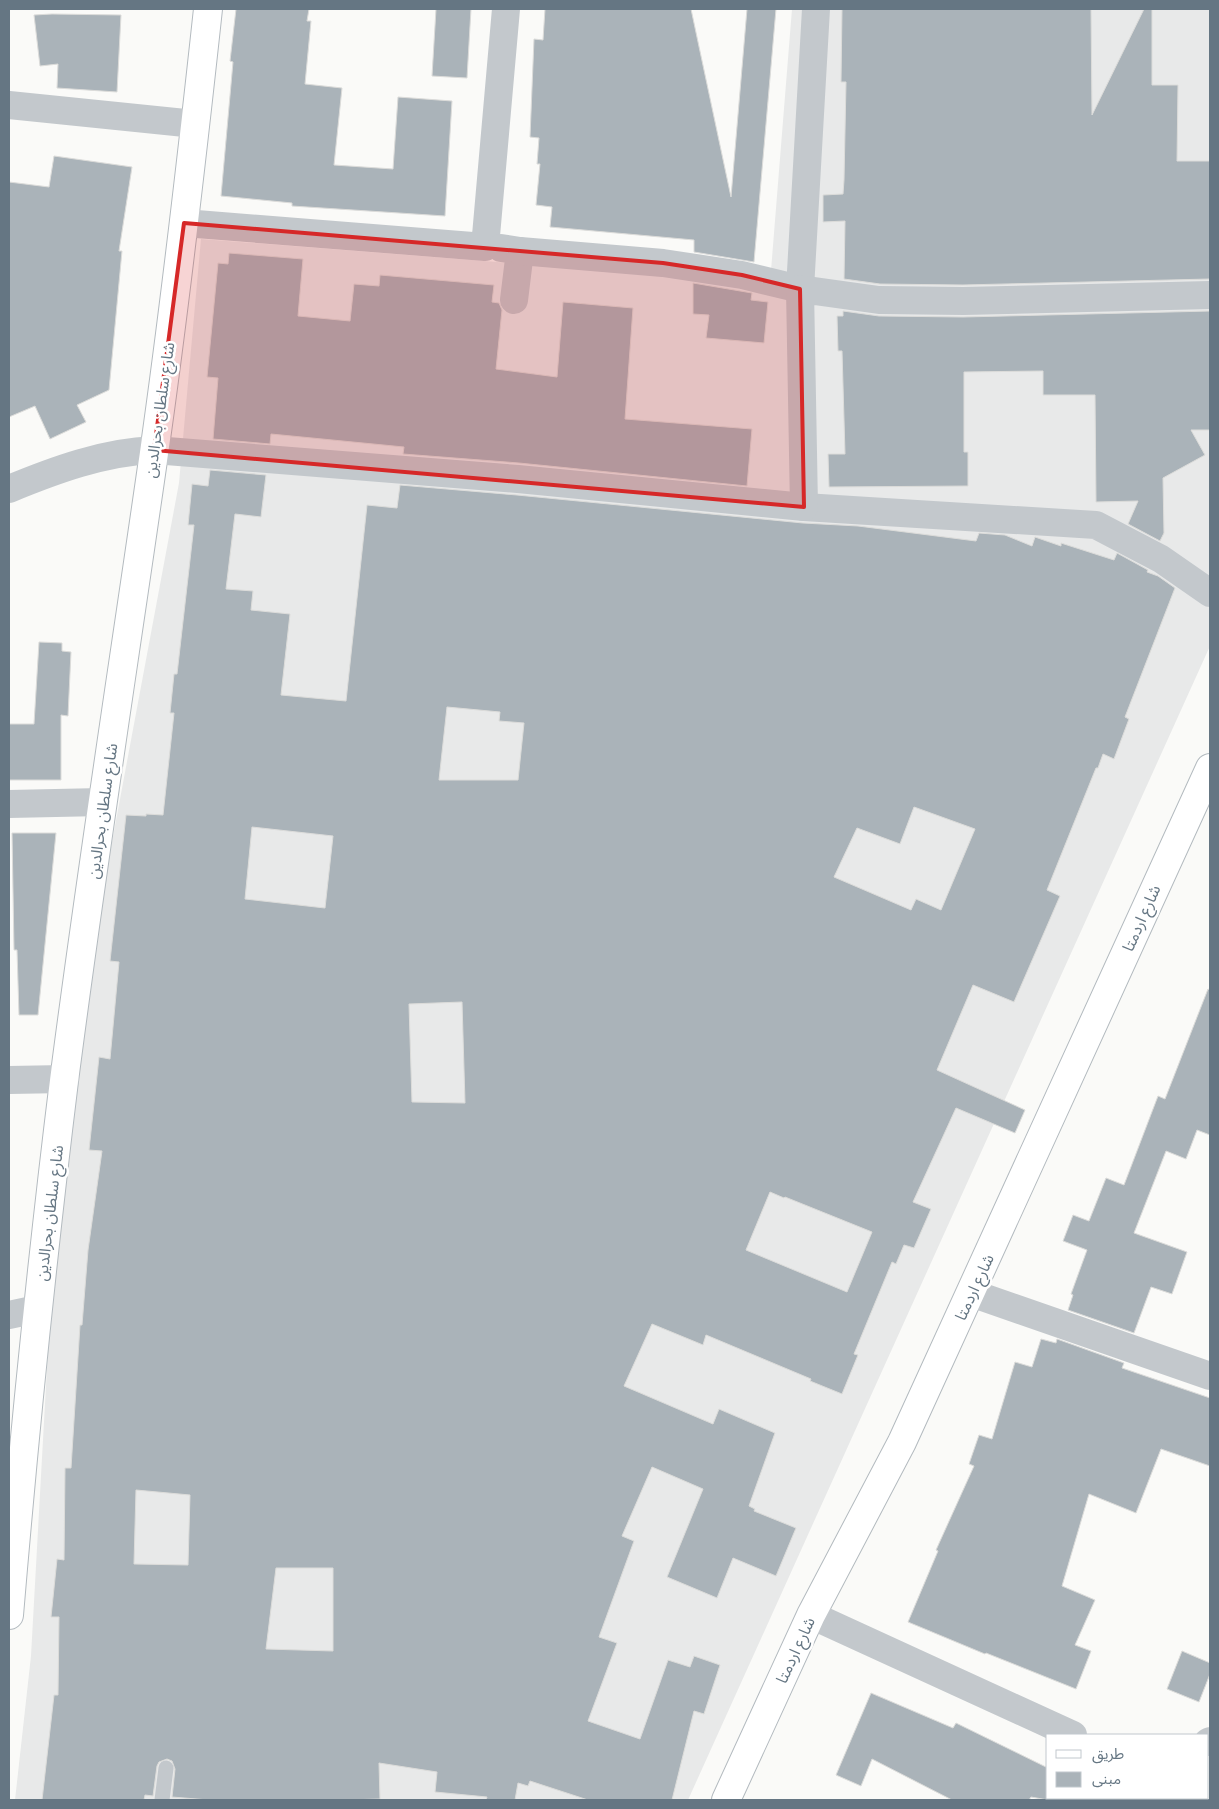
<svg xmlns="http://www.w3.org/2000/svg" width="1219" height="1809" font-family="'Public Sans','Noto Sans Arabic',sans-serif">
<rect width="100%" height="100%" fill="#fafaf8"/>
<!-- built -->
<path fill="#e8e9e9" d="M792,9H1210V646L688,1800H15L31,1656L55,1224L81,1008L179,483L201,239L770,283Z"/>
<!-- building -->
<g fill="#aab3b9" stroke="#dcdcda" fill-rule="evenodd">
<path d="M236,9H309L307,21H311L305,84L342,88L334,165L393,169L398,97L452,101L445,216L292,206V203L221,196L233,62L230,61Z"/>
<path d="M436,9H471L467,78L432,76Z"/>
<path d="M545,9H691L731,197L747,9H776L754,262L694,252V240L550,227L552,207L536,205L540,164H537L539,138L530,137L534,39L543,40Z"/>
<path d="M842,9H1091L1092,115L1144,9H1152V85H1178L1177,161H1210V279L963,285L880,284L844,279L845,221L823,222V195L843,194L844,180L846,82H841Z"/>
<path d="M52,14L121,15L117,92L57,88L58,64L40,66L34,15Z"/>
<path d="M54,156L132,167L119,251H122L109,390L77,405L86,422L50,439L35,406L9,417V182L49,187Z"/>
<path d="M229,253L303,259L298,316L350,321L354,284L379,286L380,275L494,285L492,302L499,303L502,310L496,369L557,377L563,302L633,308L625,419L752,429L747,486L519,463L403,454L404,447L271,434L270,444L213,439L218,378L207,377L218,263L228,264Z"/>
<path d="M693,283L752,293L751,300L768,302L764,343L706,338L709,315L693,314Z"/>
<path d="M843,311L879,316L963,317L1210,311V430H1191L1205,455L1163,478L1164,533L1160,541L1128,524L1138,501L1096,502L1095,395H1043V371L964,372V452H968V486L829,487L828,454H845L842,351H838L837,316H843Z"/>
<path d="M210,470L266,475L261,517L235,514L226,589L253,591L251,610L290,614L281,695L346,701L367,505L397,508L400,485L517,495L803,523L858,526L976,541L979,533L1005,535L1032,546L1035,537L1061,546V543L1114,560L1117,553L1148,570L1147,572L1158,576L1175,588L1125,717L1129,719L1114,759L1103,754L1098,768H1096L1047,890L1060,896L1014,1002L973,985L937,1070L1025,1110L1015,1133L956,1108L913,1202L931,1209L914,1248L904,1245L896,1264L892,1262L854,1354L858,1355L842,1394L810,1381L811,1379L706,1335L703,1345L652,1324L624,1386L713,1424L719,1409L775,1433L749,1506L755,1509L754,1511L796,1528L776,1576L733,1558L717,1598L667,1577L703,1489L652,1467L622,1536L634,1541L599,1637L617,1643L588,1721L640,1739L668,1660L690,1667L694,1656L720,1665L704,1714L694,1711L672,1800H588L530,1781L528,1786L518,1783L515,1800H486L487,1797L435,1792L437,1772L379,1763L380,1799L346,1800H209L172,1797L175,1769L172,1761L167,1759L159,1762L157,1766L153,1796L145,1795L144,1800H42L54,1695H58L59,1617H51L57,1559L64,1560L65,1468H71L80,1325H82L88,1250L102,1151L89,1150L99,1057L110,1059L119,962L110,961L126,815L146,816V814L163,815L174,713H170L174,674H177L194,525H188L192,484L208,486ZM447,707L500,712L499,721L524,723L518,780H439ZM914,807L975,829L941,910L916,899L911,910L834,877L857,828L900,844ZM252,827L333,836L325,908L245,899ZM462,1002L465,1103L412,1102L409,1004ZM770,1192L784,1198L785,1197L872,1232L847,1292L746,1250ZM136,1490L190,1495L188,1565L134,1564ZM276,1568H333V1651L266,1649Z"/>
<path d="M39,642L62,643V651L71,652L68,716L61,715V780H9V724H34Z"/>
<path d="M12,833H56L38,1015H19L17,950H14Z"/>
<path d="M1208,989L1210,990V1135L1197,1130L1186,1159L1166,1151L1134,1233L1187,1252L1172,1294L1151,1287L1134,1333L1068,1310L1073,1295L1071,1294L1087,1250L1063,1241L1073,1215L1089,1221L1106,1178L1124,1185L1158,1096L1165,1099Z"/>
<path d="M1041,1339L1056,1343L1057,1339L1124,1363L1122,1368L1210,1398V1466L1161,1449L1136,1513L1089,1494L1062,1586L1095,1600L1075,1645L1091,1651L1076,1689L986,1653L985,1654L908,1622L938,1551L936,1550L974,1466L969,1464L979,1435L992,1439L1015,1362L1032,1367Z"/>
<path d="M1182,1651L1210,1663V1674L1199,1702L1167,1689Z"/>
<path d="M871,1693L953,1728L956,1723L1048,1768V1800L1031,1797L1029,1800H952L872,1759L861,1786L836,1775Z"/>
</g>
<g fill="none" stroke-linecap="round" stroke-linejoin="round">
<!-- secondary casing -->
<g stroke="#b3babf" stroke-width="30">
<g id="secondary">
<path d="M9,1615C24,1437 42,1259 64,1081C91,871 124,662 154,453C175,305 192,157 208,9"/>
<path d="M726,1800L811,1615L902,1442L1210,768"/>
</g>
</g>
<!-- lane -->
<path stroke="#c3c8cc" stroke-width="15" d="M162,1800L166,1768"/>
<!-- street -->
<g stroke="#c3c8cc" stroke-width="28">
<path d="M9,105L195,124"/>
<path d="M184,223L485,247L506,9"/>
<path d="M501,248L520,251L514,300"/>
<path d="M520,251L663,263L742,275L800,289L816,9"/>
<path d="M9,489C55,470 104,452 154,450L518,479L804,507L1096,525L1161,559L1210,593"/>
<path d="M804,507L800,289L879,300L963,301L1210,295"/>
<path d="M9,804L102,802"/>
<path d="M9,1080L65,1079"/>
<path d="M971,1293L1210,1376"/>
<path d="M9,1315L37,1309"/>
<path d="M811,1615L1073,1735"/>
<path d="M1208,1742L1210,1741"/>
<path d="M1118,1800L1119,1798"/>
</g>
<!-- secondary -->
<use href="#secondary" stroke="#fff" stroke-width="28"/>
</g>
<!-- marked area -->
<path fill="#d62828" fill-opacity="0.2" stroke="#d62828" stroke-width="4" stroke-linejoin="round" d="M184,223L663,263L742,275L800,289L804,507L154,450Z"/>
<g text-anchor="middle" stroke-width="5" stroke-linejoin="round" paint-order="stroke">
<!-- street labels -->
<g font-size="16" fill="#657683" stroke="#fff">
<text transform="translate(159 410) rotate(-82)" y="6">شارع سلطان بحرالدين</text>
<text transform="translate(102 811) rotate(-82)" y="6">شارع سلطان بحرالدين</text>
<text transform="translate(1141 918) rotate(-66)" y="6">شارع اردمتا</text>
<text transform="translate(49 1213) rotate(-83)" y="6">شارع سلطان بحرالدين</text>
<text transform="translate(974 1287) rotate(-65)" y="6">شارع اردمتا</text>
<text transform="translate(795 1650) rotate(-65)" y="6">شارع اردمتا</text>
</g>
</g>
<!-- border -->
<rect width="1219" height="1809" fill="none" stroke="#657683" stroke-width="20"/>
<!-- legend -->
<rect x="1046" y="1734" width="162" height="65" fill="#ffffff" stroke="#c1c8cd"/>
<rect x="1056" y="1750" width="25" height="8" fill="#ffffff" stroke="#c1c8cd"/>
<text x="1092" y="1759" font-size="15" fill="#657683">طريق</text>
<rect x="1056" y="1772" width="25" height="15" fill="#aab3b9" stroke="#c1c8cd"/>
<text x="1092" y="1784" font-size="15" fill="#657683">مبنى</text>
</svg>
